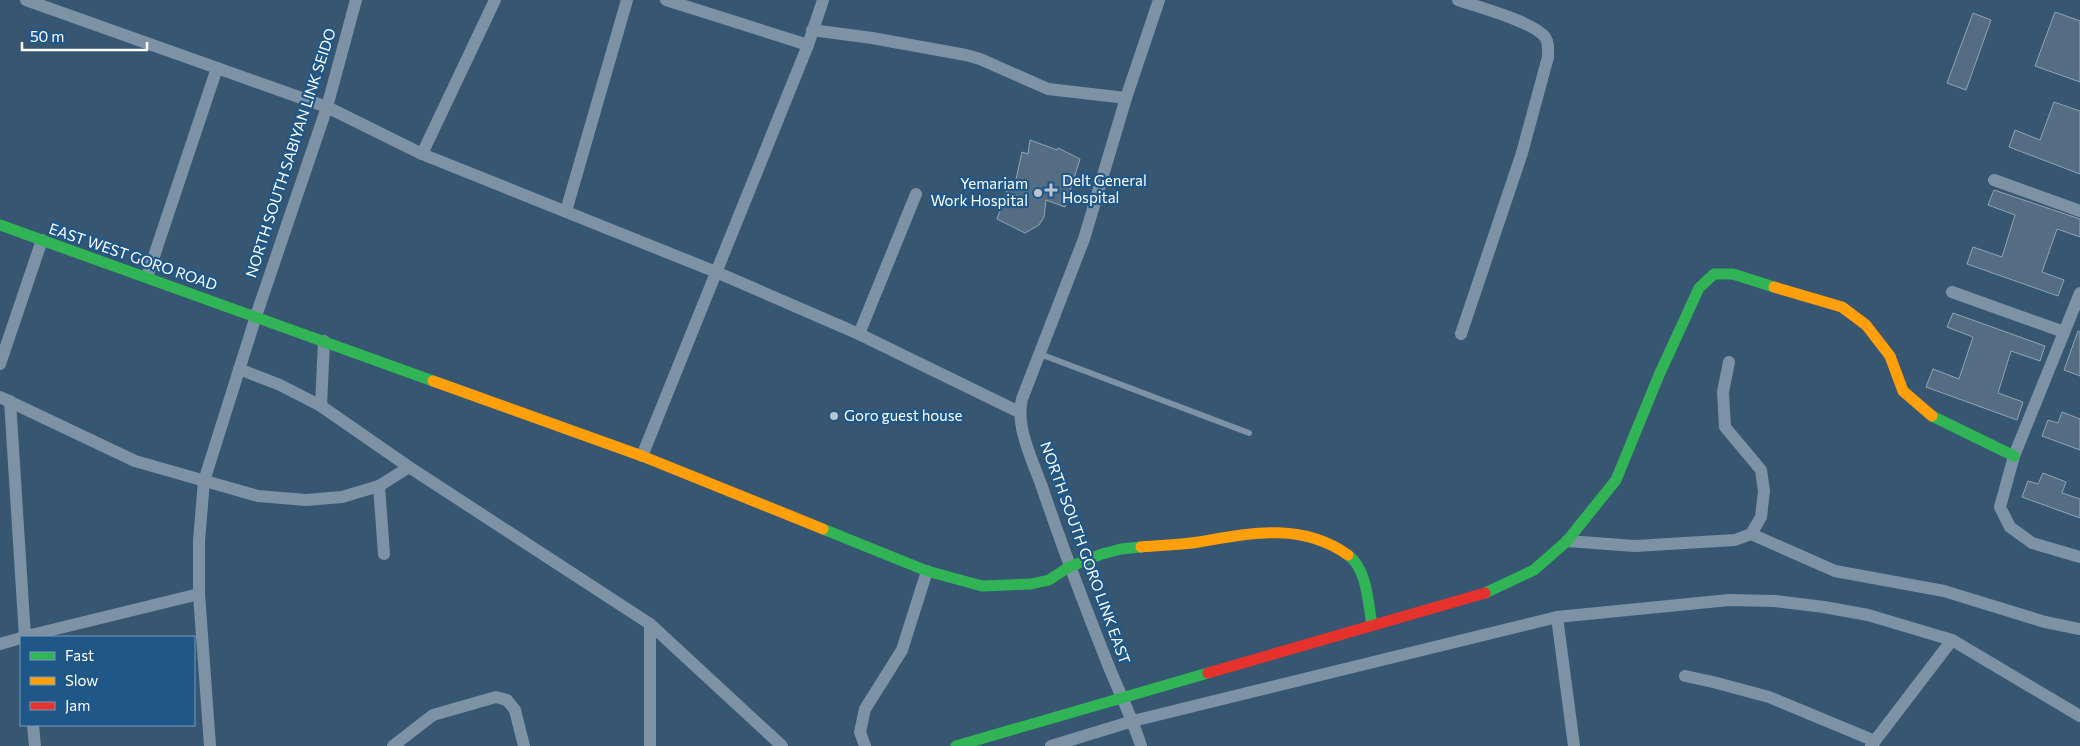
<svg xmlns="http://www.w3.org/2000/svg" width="2080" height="746" font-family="Commissioner,sans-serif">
<rect width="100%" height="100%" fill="#375671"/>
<!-- building -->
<g fill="#556d83" stroke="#92a4b4">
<path d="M2055,12L2080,21V82L2035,66Z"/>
<path d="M1973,13L1991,20L1966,90L1947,83Z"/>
<path d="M2054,102L2080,111V174L2009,147L2015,130L2040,140Z"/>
<path d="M1030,140L1057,150L1058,148L1080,159L1065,207L1046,200L1044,217L1039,225L1025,233L997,219L1009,185L1015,184L1022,152L1028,154Z"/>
<path d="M1994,190L2080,219V237L2057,229L2042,272L2064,280L2058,296L1967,264L1973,247L2002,257L2015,215L1988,205Z"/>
<path d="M1953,313L2045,346L2040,361L2011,351L1998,393L2023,402L2017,420L1926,387L1933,369L1959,379L1973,337L1947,327Z"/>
<path d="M2078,331L2080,332V376L2064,370Z"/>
<path d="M2062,412L2080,419V450L2042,436L2048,420L2058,423Z"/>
<path d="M2043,473L2066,482L2062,493L2080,499V518L2022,497L2028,481L2038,484Z"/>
</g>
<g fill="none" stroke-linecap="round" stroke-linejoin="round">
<!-- lane -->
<path stroke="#7e92a6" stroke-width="6" d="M1040,354L1249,433"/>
<!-- street -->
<g stroke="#7e92a6" stroke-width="12">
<path d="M26,0L327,107L422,154L716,272L859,334L1019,412"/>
<path d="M666,0L808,45"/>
<path d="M1458,0C1478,7 1534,22 1545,37C1549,43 1548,50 1548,57L1522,153L1461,334"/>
<path d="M812,30L872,38L966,55L980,59L1048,89L1126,98"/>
<path d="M422,154L495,0"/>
<path d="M1994,180L2080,211"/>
<path d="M566,211L627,0"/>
<path d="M147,277L217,68"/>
<path d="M1952,292L2064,332"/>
<path d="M2080,293L2014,456L2000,507L2010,527L2032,543L2080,557"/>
<path d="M859,334L916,194"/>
<path d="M0,364L42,240"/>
<path d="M239,369L280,385L321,406L409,467L650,624L782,746"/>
<path d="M0,397L135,461L258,496L306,500L342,497L379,486L409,467"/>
<path d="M10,401L25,637"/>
<path d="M321,406L324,341"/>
<path d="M642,456L808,45L823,0"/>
<path d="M379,486L384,554"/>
<path d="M1751,534L1835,571L1944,591L2045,622L2080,629"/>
<path d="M1567,541L1635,546L1735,540L1751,534L1761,517L1764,491L1761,470L1725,427L1723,392L1729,362"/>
<path d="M1557,617L1574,746"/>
<path d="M650,624V746"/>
<path d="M23,637L199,594"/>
<path d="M0,644L21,638"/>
<path d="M1685,676L1713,682L1769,697L1875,741"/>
<path d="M33,725L35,746"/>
<path d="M210,746L199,594V541L204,481L256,316L327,107L356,0"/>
<path d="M393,746L433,715L496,697L507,700L515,710L524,746"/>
<path d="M865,746L860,732L865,709L902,650L927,571"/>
<path d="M1051,746L1133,721L1557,617L1729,600L1775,601L1824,607L1868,615L1952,640L2080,716"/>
<path d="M1141,746C1132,717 1118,690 1107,662C1084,604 1062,546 1042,487C1033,461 1015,427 1022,399L1084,239L1126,98L1159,0"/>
<path d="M1871,746L1952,640"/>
</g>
<!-- fast -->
<g stroke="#30b455" stroke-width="11">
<path d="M0,225L433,381"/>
<path d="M1932,416L2014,456"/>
<path d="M823,529L927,571L982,586L1031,584L1049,580L1069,567L1102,554L1121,549L1141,547"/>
<path d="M1348,555C1367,568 1368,603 1372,625"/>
<path d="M1485,593L1534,570L1567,541L1616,480L1659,375L1699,288L1714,274H1733L1774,287"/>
<path d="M956,746L1208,673"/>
</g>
<!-- slow -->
<g stroke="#ff9f0a" stroke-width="11">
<path d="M1774,287L1842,307L1866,325L1890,356L1903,391L1932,416"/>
<path d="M433,381L642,456L823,529"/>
<path d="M1141,547C1160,545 1180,545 1199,542C1251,533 1301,522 1348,555"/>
</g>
<!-- jam -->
<path stroke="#e5322d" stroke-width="11" d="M1208,673L1485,593"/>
</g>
<!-- markers -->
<g fill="#b9c4cd" stroke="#1f5789" stroke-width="2">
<path d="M1048.5 182.5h5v5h5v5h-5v5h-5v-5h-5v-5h5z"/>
<circle cx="1038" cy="193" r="5"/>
<circle cx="834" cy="416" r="5"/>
</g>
<g text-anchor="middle" stroke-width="4.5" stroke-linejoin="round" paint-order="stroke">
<!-- street labels -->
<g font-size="15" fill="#fff" stroke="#1f5789">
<text transform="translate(291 153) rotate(-72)" y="5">NORTH SOUTH SABIYAN LINK SEIDO</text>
<text transform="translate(133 257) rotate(19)" y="5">EAST WEST GORO ROAD</text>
<text transform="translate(1085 553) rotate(70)" y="5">NORTH SOUTH GORO LINK EAST</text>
</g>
<!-- poi labels -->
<g font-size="15" fill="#fff" stroke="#1f5789" text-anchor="start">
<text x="1062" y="186">Delt General<tspan x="1062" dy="17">Hospital</tspan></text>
<text x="1028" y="189" text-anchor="end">Yemariam<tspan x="1028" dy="17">Work Hospital</tspan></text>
<text x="844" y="421">Goro guest house</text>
</g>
</g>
<!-- legend -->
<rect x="20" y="636" width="175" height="90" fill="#1f5789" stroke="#799ab8"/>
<rect x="30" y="652" width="25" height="8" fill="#30b455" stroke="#799ab8"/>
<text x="65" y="661" font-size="15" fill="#ffffff">Fast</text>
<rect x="30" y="677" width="25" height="8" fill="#ff9f0a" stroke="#799ab8"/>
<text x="65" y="686" font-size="15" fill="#ffffff">Slow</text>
<rect x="30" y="702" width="25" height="8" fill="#e5322d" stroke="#799ab8"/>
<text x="65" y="711" font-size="15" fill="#ffffff">Jam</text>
<!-- scale -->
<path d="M22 42v8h125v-8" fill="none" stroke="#ffffff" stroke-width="2.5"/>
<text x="30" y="42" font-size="15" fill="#ffffff" stroke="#1f5789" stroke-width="4" paint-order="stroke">50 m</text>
</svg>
